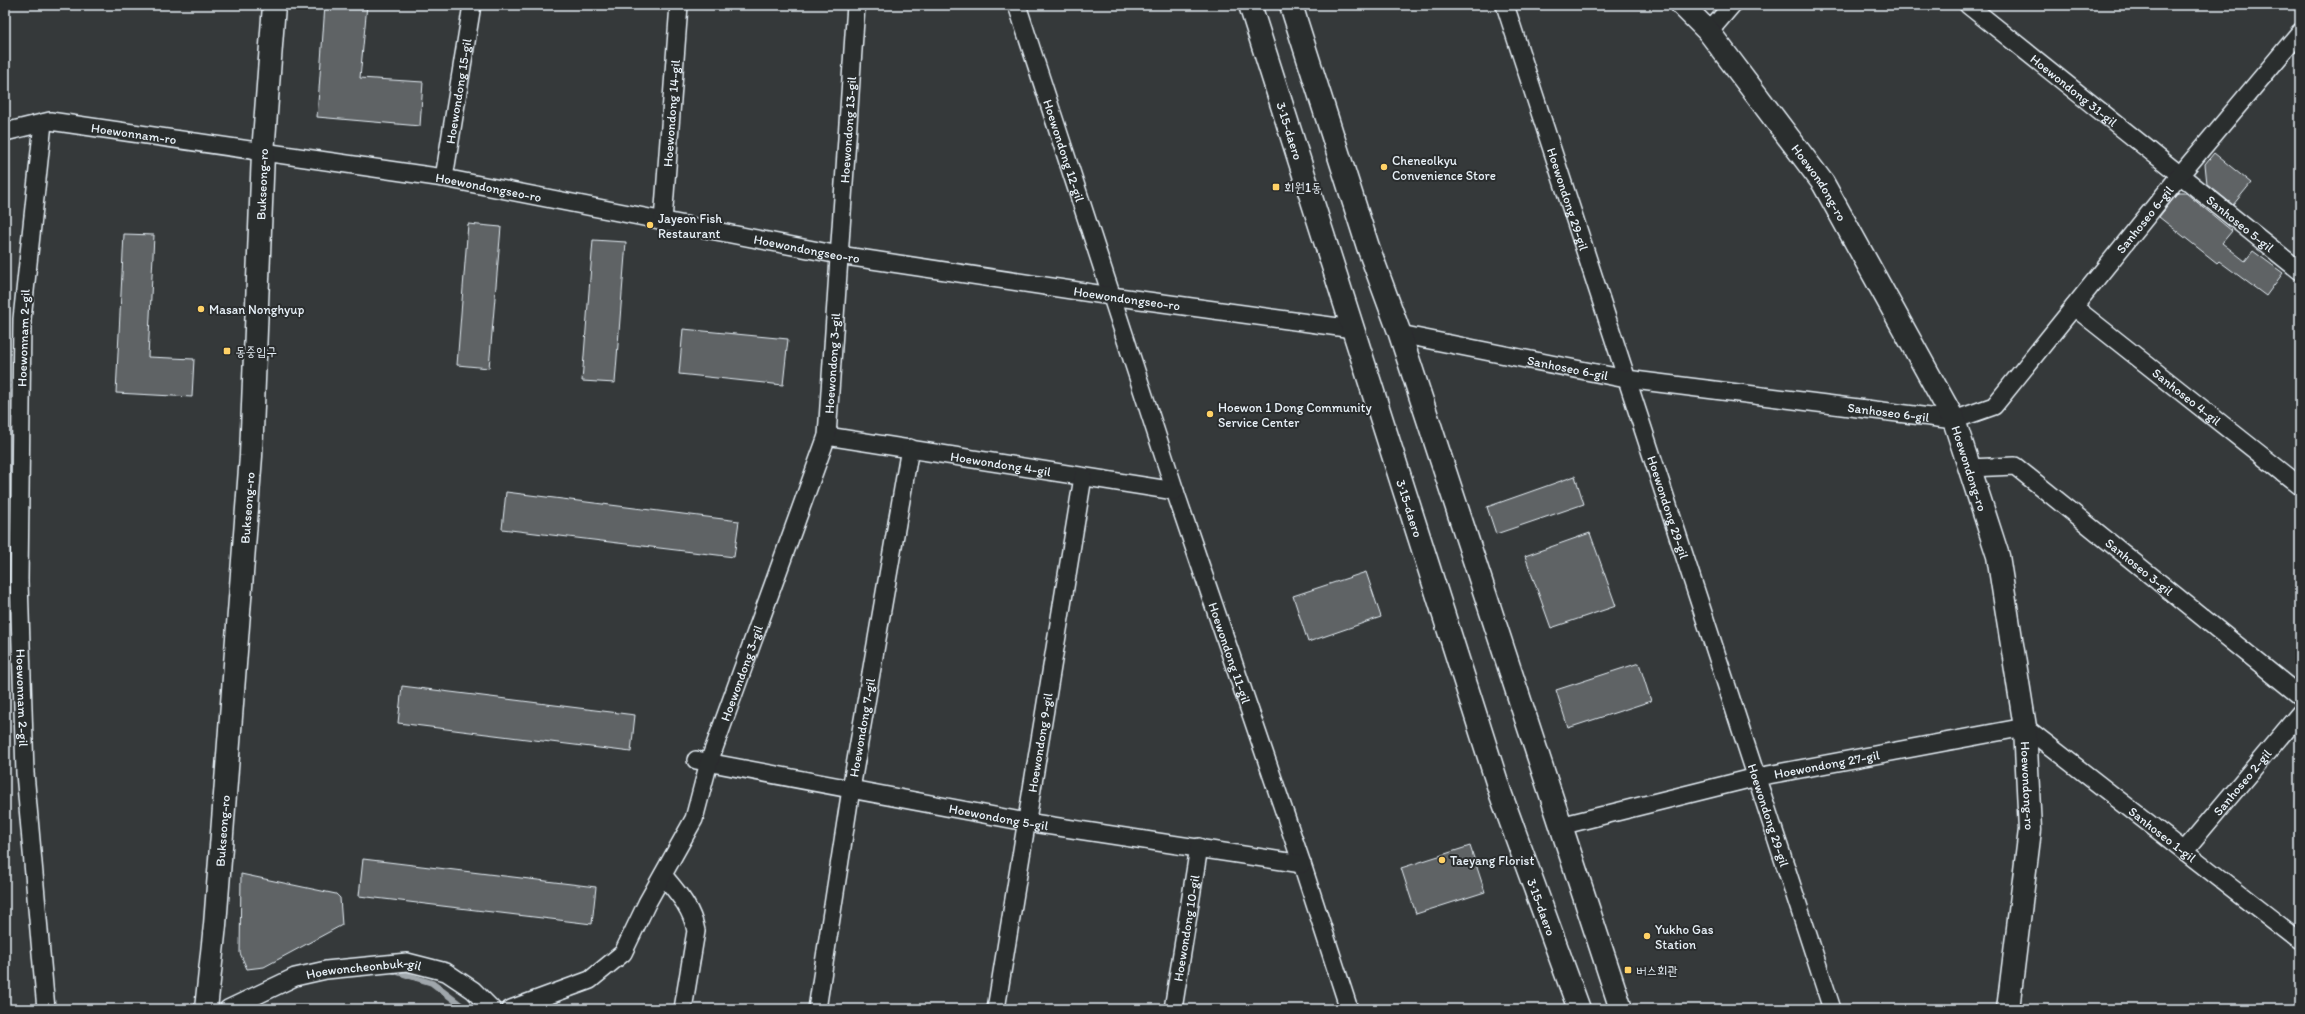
<svg xmlns="http://www.w3.org/2000/svg" width="2305" height="1014" font-family="Itim,'Poor Story',sans-serif">
<rect width="100%" height="100%" fill="#35393a"/>
<filter id="ink" filterUnits="userSpaceOnUse"><feTurbulence type="fractalNoise" baseFrequency=".025" numOctaves="2"/><feDisplacementMap in="SourceGraphic" scale="8" xChannelSelector="R" yChannelSelector="G"/><feConvolveMatrix kernelMatrix="1 2 1 2 8 2 1 2 1" color-interpolation-filters="sRGB"/></filter>
<g filter="url(#ink)">
<g fill="none" stroke-linecap="round" stroke-linejoin="round">
<!-- stream -->
<path stroke="#a0a7ac" stroke-width="6" d="M394,971L432,983L466,1009"/>
</g>
<!-- building -->
<g fill="#5f6365" stroke="#e8f1f8">
<path d="M325,5H367L360,78L423,82L420,126L317,117Z"/>
<path d="M2214,153L2251,183L2233,205L2207,184L2205,164Z"/>
<path d="M2178,193H2186L2232,231L2222,243L2245,261L2253,251L2283,273L2266,296L2219,261L2217,263L2159,217Z"/>
<path d="M468,224L501,227L489,368L457,365Z"/>
<path d="M124,234L154,235L148,357L194,359L192,397L116,393Z"/>
<path d="M593,240L626,242L615,383L582,381Z"/>
<path d="M683,329L788,339L783,385L679,374Z"/>
<path d="M1575,476L1584,504L1496,534L1487,507Z"/>
<path d="M506,492L739,521L734,557L502,529Z"/>
<path d="M1590,533L1616,606L1551,628L1525,556Z"/>
<path d="M1366,572L1381,617L1308,642L1293,596Z"/>
<path d="M1639,663L1651,701L1568,728L1556,690Z"/>
<path d="M402,686L635,715L631,752L398,723Z"/>
<path d="M1470,846L1485,892L1416,914L1401,868Z"/>
<path d="M363,859L596,887L592,924L359,896Z"/>
<path d="M241,874L336,894L340,898L342,925L264,967L247,969L240,953Z"/>
</g>
<g fill="none" stroke-linecap="round" stroke-linejoin="round">
<!-- street casing -->
<g stroke="#e8f1f8" stroke-width="20">
<g id="street">
<path id="s1" d="M1017,5L1175,491L1302,864L1349,1009"/>
<path id="s2" d="M1505,5L1832,1009"/>
<path id="s3" d="M1968,5L2300,271"/>
<path d="M1709,32L1732,5"/>
<path id="s4" d="M43,123L22,319L19,581L25,773L46,1009"/>
<path id="s5" d="M5,132L50,121L444,178L839,255L1111,296L1353,329"/>
<path id="s6" d="M444,178L472,5"/>
<path id="s7" d="M663,221L679,5"/>
<path id="s8" d="M2074,307L2300,486"/>
<path id="s9" d="M1400,334L1626,379L1954,420L1994,406L2180,175L2300,32"/>
<path id="s10" d="M827,436L1175,491"/>
<path id="s11" d="M1969,468L2015,466L2300,696"/>
<path id="s12" d="M696,760L1026,822L1302,864"/>
<path id="s13" d="M1560,826L1757,777L2025,727L2300,941"/>
<path id="s14" d="M2184,851L2300,713"/>
<path d="M663,875C677,892 692,908 696,931L683,1009"/>
<path id="s15" d="M228,1009L295,977L326,970L407,962L446,972L473,990L492,1009"/>
<path id="s16" d="M511,1009L590,980L623,953L647,903L694,819L709,762L827,436L856,5"/>
<path id="s17" d="M817,1009L851,789L910,448"/>
<path id="s18" d="M996,1009L1083,477"/>
<path id="s19" d="M1173,1009L1199,847"/>
</g>
</g>
<!-- secondary casing -->
<g stroke="#e8f1f8" stroke-width="25">
<g id="secondary">
<path id="s20" d="M1682,5L1709,32L1823,183L1954,420L1998,556L2025,727L2030,830L2008,1009"/>
</g>
</g>
<!-- primary casing -->
<g stroke="#e8f1f8" stroke-width="25">
<g id="primary">
<path id="s21" d="M1250,5L1501,795L1579,1009"/>
<path d="M1291,5L1368,247L1400,334L1621,1009"/>
<path id="s22" d="M206,1009L215,925L251,456L263,153L274,5"/>
</g>
</g>
<!-- street -->
<use href="#street" stroke="#2a2d2e" stroke-width="17"/>
<!-- secondary -->
<use href="#secondary" stroke="#2a2d2e" stroke-width="22"/>
<!-- primary -->
<use href="#primary" stroke="#2a2d2e" stroke-width="22"/>
</g>
</g>
<!-- markers -->
<g fill="#ffd166" stroke="#2a2d2e" stroke-width="1.5">
<circle cx="1384" cy="167" r="4"/>
<rect x="1272" y="183" width="8" height="8" rx="2"/>
<circle cx="650" cy="225" r="4"/>
<circle cx="201" cy="309" r="4"/>
<rect x="223" y="347" width="8" height="8" rx="2"/>
<circle cx="1210" cy="414" r="4"/>
<circle cx="1442" cy="860" r="4"/>
<circle cx="1647" cy="936" r="4"/>
<rect x="1624" y="966" width="8" height="8" rx="2"/>
</g>
<g text-anchor="middle" stroke-width="4" stroke-linejoin="round" paint-order="stroke">
<!-- street labels -->
<g font-size="13" fill="#e8f1f8" stroke="#2a2d2e">
<text dy="5" stroke="none"><textPath href="#s3" startOffset="136">Hoewondong 31-gil</textPath></text>
<text dy="5" stroke="none"><textPath href="#s6" startOffset="88">Hoewondong 15-gil</textPath></text>
<text dy="5" stroke="none"><textPath href="#s7" startOffset="108">Hoewondong 14-gil</textPath></text>
<text dy="5" stroke="none"><textPath href="#s16" startOffset="991">Hoewondong 13-gil</textPath></text>
<text dy="5" stroke="none"><textPath href="#s21" startOffset="132">3·15-daero</textPath></text>
<text dy="5" stroke="none"><textPath href="#s5" startOffset="131">Hoewonnam-ro</textPath></text>
<text dy="5" stroke="none"><textPath href="#s1" startOffset="153">Hoewondong 12-gil</textPath></text>
<text dy="5" stroke="none"><textPath href="#s20" startOffset="225">Hoewondong-ro</textPath></text>
<text dy="5" stroke="none"><textPath href="#s22" startOffset="827">Bukseong-ro</textPath></text>
<text dy="5" stroke="none"><textPath href="#s5" startOffset="490">Hoewondongseo-ro</textPath></text>
<text dy="5" stroke="none"><textPath href="#s2" startOffset="204">Hoewondong 29-gil</textPath></text>
<text dy="5" stroke="none"><textPath href="#s9" startOffset="843">Sanhoseo 6-gil</textPath></text>
<text dy="5" stroke="none"><textPath href="#s3" startOffset="349">Sanhoseo 5-gil</textPath></text>
<text dy="5" stroke="none"><textPath href="#s5" startOffset="814">Hoewondongseo-ro</textPath></text>
<text dy="5" stroke="none"><textPath href="#s5" startOffset="1138">Hoewondongseo-ro</textPath></text>
<text transform="translate(23 338) rotate(-88)" y="5">Hoewonnam 2-gil</text>
<text dy="5" stroke="none"><textPath href="#s16" startOffset="757">Hoewondong 3-gil</textPath></text>
<text dy="5" stroke="none"><textPath href="#s9" startOffset="171">Sanhoseo 6-gil</textPath></text>
<text dy="5" stroke="none"><textPath href="#s8" startOffset="144">Sanhoseo 4-gil</textPath></text>
<text dy="5" stroke="none"><textPath href="#s9" startOffset="495">Sanhoseo 6-gil</textPath></text>
<text dy="5" stroke="none"><textPath href="#s10" startOffset="176">Hoewondong 4-gil</textPath></text>
<text dy="5" stroke="none"><textPath href="#s20" startOffset="549">Hoewondong-ro</textPath></text>
<text dy="5" stroke="none"><textPath href="#s22" startOffset="503">Bukseong-ro</textPath></text>
<text dy="5" stroke="none"><textPath href="#s2" startOffset="528">Hoewondong 29-gil</textPath></text>
<text dy="5" stroke="none"><textPath href="#s21" startOffset="528">3·15-daero</textPath></text>
<text dy="5" stroke="none"><textPath href="#s11" startOffset="206">Sanhoseo 3-gil</textPath></text>
<text dy="5" stroke="none"><textPath href="#s1" startOffset="682">Hoewondong 11-gil</textPath></text>
<text dy="5" stroke="none"><textPath href="#s16" startOffset="432">Hoewondong 3-gil</textPath></text>
<text dy="5" stroke="none"><textPath href="#s4" startOffset="576">Hoewonnam 2-gil</textPath></text>
<text dy="5" stroke="none"><textPath href="#s17" startOffset="285">Hoewondong 7-gil</textPath></text>
<text dy="5" stroke="none"><textPath href="#s18" startOffset="270">Hoewondong 9-gil</textPath></text>
<text dy="5" stroke="none"><textPath href="#s13" startOffset="274">Hoewondong 27-gil</textPath></text>
<text dy="5" stroke="none"><textPath href="#s14" startOffset="90">Sanhoseo 2-gil</textPath></text>
<text dy="5" stroke="none"><textPath href="#s20" startOffset="873">Hoewondong-ro</textPath></text>
<text dy="5" stroke="none"><textPath href="#s2" startOffset="852">Hoewondong 29-gil</textPath></text>
<text dy="5" stroke="none"><textPath href="#s12" startOffset="308">Hoewondong 5-gil</textPath></text>
<text dy="5" stroke="none"><textPath href="#s22" startOffset="179">Bukseong-ro</textPath></text>
<text dy="5" stroke="none"><textPath href="#s13" startOffset="650">Sanhoseo 1-gil</textPath></text>
<text dy="5" stroke="none"><textPath href="#s21" startOffset="948">3·15-daero</textPath></text>
<text dy="5" stroke="none"><textPath href="#s19" startOffset="82">Hoewondong 10-gil</textPath></text>
<text dy="5" stroke="none"><textPath href="#s15" startOffset="144">Hoewoncheonbuk-gil</textPath></text>
</g>
<!-- poi labels -->
<g font-size="13" fill="#e8f1f8" stroke="#2a2d2e" text-anchor="start">
<text x="1392" y="165">Cheneolkyu<tspan x="1392" dy="15">Convenience Store</tspan></text>
<text x="1284" y="192">회원1동</text>
<text x="658" y="223">Jayeon Fish<tspan x="658" dy="15">Restaurant</tspan></text>
<text x="209" y="314">Masan Nonghyup</text>
<text x="235" y="356">동중입구</text>
<text x="1218" y="412">Hoewon 1 Dong Community<tspan x="1218" dy="15">Service Center</tspan></text>
<text x="1450" y="865">Taeyang Florist</text>
<text x="1655" y="934">Yukho Gas<tspan x="1655" dy="15">Station</tspan></text>
<text x="1636" y="975">버스회관</text>
</g>
</g>
<!-- margin -->
<rect width="2305" height="1014" fill="none" stroke="#2a2d2e" stroke-width="20"/>
<rect x="10" y="10" width="2285" height="994" fill="none" stroke="#e8f1f8" stroke-width="1.5" filter="url(#ink)"/>
</svg>
